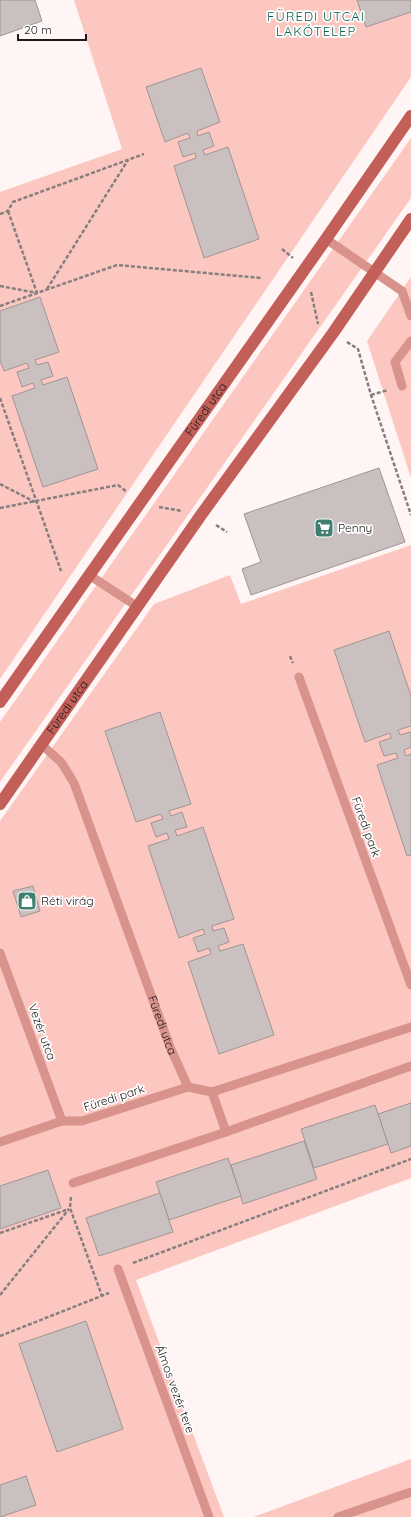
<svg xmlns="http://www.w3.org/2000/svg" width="411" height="1517" font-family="Quicksand,sans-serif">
<rect width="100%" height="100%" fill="#fff5f4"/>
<!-- green -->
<g fill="#fdc7c1">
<path d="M74,0H411V77L0,679V192L122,149Z"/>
<path d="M411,138V198L0,782V722Z"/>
<path d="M411,277V478L367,341Z"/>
<path d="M411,545V1178L136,1280L224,1517H0V821L154,604L230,575L241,604Z"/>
<path d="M411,1459V1517H253Z"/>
</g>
<!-- building -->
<g fill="#c9c0bf" stroke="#9e9594">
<path d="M0,0H35L42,21L0,36Z"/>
<path d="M357,0H411V12L366,27Z"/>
<path d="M201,68L220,122L197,131L198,136L209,132L214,146L203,150L205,155L228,147L259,239L204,258L174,166L196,158L195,153L183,157L178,142L190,138L188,133L165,142L146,87Z"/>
<path d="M40,297L59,352L35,360L37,365L48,362L53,376L41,380L43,385L67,377L98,469L43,487L12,396L35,388L33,383L22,387L17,372L29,368L27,363L4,371L0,361V311Z"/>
<path d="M379,468L405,542L251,595L242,569L261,562L244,514Z"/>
<path d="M389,631L411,696V726L398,730L400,735L410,732L411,733V747L404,750L406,756L411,754V855L407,856L377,765L398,758L396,753L384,756L379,742L391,738L390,733L365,742L334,650Z"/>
<path d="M160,712L191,804L169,811L171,816L182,812L187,827L175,830L177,836L203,827L234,919L212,926L213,931L224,928L229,942L218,946L220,951L243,944L274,1035L219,1054L188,962L211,954L209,948L198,952L193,938L205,934L203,929L179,938L148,846L169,839L167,833L156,837L151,823L163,819L161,814L136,822L105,731Z"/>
<path d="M33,886L40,911L21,917L13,891Z"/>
<path d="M411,1103V1146L391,1153L378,1114Z"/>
<path d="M375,1105L388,1144L314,1168L301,1129Z"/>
<path d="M304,1141L317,1179L243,1204L231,1165Z"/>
<path d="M228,1158L241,1196L169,1220L156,1182Z"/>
<path d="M48,1170L61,1208L0,1229V1186Z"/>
<path d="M160,1193L173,1232L99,1256L86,1218Z"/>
<path d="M86,1321L123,1429L57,1452L19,1344Z"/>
<path d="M26,1476L36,1505L0,1517V1485Z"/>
</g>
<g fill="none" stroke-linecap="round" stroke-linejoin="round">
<!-- path -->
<g stroke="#867f7f" stroke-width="2.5" stroke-dasharray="4 2" stroke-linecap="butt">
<path d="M8,211L37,293"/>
<path d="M0,214L8,211L13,202L144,154"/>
<path d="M282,249L293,258"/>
<path d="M0,286L37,293"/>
<path d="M47,289L128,160"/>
<path d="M311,292L318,324"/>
<path d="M0,306L117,265L261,278"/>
<path d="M347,342L358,349L371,395L411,515"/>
<path d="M371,395L388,390"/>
<path d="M0,398L61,571"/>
<path d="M0,484L35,502"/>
<path d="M159,507L182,511"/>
<path d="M0,508L118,485L127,492"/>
<path d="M216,525L227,532"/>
<path d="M290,656L293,663"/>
<path d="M71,1197L70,1208L102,1296"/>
<path d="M0,1233L69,1209"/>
<path d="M133,1263L411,1159"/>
<path d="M0,1295L69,1209"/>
<path d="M0,1336L109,1293"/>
</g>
<!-- lane -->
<g stroke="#d7938c" stroke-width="9">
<path d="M326,239L402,291L411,316"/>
<path d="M402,386L395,362L411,341"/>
<path d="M89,575L138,607"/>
<path d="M299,677L411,985"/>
<path id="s1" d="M42,745L61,762L74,783L170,1047L188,1087"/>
<path d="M0,953L62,1121"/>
<path d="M226,1132L411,1066"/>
<path d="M0,1142L62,1121H82L188,1087L212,1092L411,1027"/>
<path d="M73,1183L226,1132L212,1092"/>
<path d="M118,1269L209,1517"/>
<path d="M338,1517L411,1492"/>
</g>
<!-- secondary -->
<g stroke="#c15f58" stroke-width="12">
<path id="s2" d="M0,702L326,239L411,116"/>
<path id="s3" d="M0,804L201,515L333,333L411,219"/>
</g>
</g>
<!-- icons -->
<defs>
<g id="supermarket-square" transform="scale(1)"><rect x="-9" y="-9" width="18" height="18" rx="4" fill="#3e7f6f" stroke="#fff"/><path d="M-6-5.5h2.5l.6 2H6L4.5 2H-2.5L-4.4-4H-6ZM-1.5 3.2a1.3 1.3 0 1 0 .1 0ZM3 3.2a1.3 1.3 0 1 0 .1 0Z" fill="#fff"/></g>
<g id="shop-square" transform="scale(1)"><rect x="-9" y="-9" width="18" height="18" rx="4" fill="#3e7f6f" stroke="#fff"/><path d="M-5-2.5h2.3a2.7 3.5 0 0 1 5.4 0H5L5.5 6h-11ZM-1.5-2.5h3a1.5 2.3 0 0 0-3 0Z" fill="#fff"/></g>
</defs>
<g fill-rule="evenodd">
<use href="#supermarket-square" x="324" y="528"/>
<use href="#shop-square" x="27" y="901"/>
</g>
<g text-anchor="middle" stroke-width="3.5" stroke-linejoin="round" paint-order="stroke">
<!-- street labels -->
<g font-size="12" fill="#1d1a1a" stroke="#fff">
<text dy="4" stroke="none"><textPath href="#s2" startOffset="358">Füredi utca</textPath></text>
<text dy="4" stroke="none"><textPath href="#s3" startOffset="118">Füredi utca</textPath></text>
<text transform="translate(366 827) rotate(70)" y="4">Füredi park</text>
<text dy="4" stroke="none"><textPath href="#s1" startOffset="308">Füredi utca</textPath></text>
<text transform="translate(42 1032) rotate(70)" y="4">Vezér utca</text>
<text transform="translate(114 1098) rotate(-18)" y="4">Füredi park</text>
<text transform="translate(175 1389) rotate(70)" y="4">Álmos vezér tere</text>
</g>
<!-- poi labels -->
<g font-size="12" fill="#1d1a1a" stroke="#fff" text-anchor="start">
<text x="338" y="532">Penny</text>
<text x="41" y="905">Réti virág</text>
</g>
<!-- neighbourhood labels -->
<g font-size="13" letter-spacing="1" fill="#0e6454" stroke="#fff">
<text x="316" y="21">FÜREDI UTCAI<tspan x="316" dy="15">LAKÓTELEP</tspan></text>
</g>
</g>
<!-- scale -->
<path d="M18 34v6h68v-6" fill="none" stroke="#1d1a1a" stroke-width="2"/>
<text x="24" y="34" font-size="12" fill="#1d1a1a" stroke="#ffffff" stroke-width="3" paint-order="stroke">20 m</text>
</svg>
